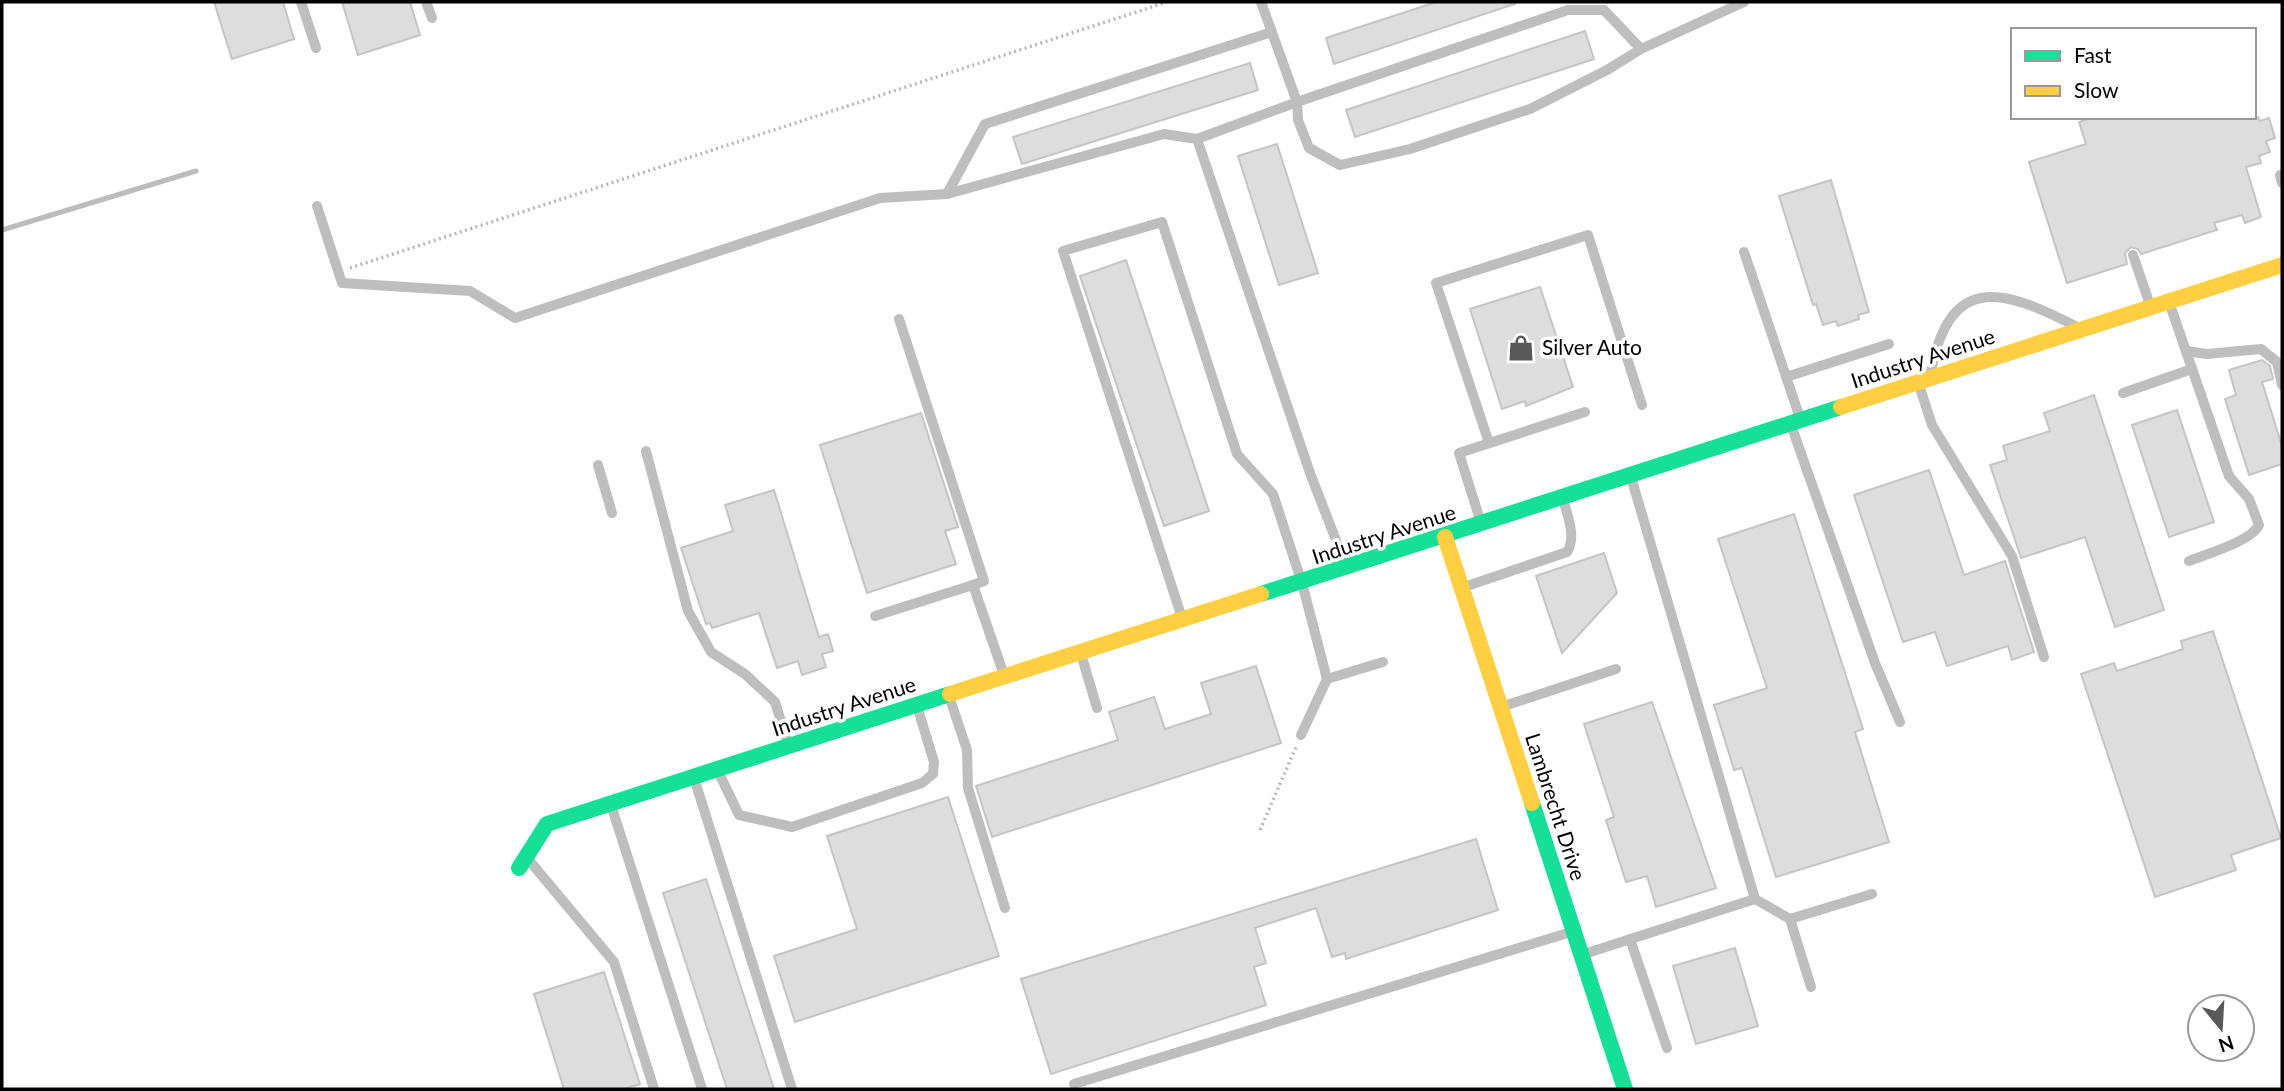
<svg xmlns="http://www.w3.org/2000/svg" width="2284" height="1091" font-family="Lato,sans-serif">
<rect width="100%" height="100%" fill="#fff"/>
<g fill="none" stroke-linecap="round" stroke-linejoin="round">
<!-- stream -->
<path stroke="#bcbcbc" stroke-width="5" d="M2,230L196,171"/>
</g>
<!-- building -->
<g fill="#ddd" stroke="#c5c5c5" stroke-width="2">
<path d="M214,2H283L294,39L232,59Z"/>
<path d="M342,2H410L420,35L358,55Z"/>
<path d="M1436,2H1514L1515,4L1334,64L1326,38Z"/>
<path d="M1585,31L1594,59L1355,137L1346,110Z"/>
<path d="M1250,63L1258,90L1022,164L1013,137Z"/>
<path d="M2093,117H2258L2260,121L2269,118L2275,138L2266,141L2270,152L2259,156L2261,163L2246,167L2261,217L2245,223L2242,215L2214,223L2217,230L2141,254L2138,249L2131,247L2125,253L2127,264L2067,283L2029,162L2086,144L2079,122Z"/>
<path d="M1277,144L1318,273L1279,285L1238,156Z"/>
<path d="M1831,180L1869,312L1858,315L1859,319L1838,326L1836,321L1823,325L1816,304L1813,305L1779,196Z"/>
<path d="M1126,260L1209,511L1164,526L1080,276Z"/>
<path d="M1540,287L1573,387L1526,406L1525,401L1502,409L1470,309Z"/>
<path d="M2262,360L2270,366L2273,379L2262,382L2282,446V464L2249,475L2225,399L2236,395L2229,370Z"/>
<path d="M2094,395L2164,610L2115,627L2085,537L2021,558L1990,465L2007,460L2003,446L2050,431L2044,413Z"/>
<path d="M2177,410L2214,522L2169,537L2132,425Z"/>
<path d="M921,413L958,527L945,531L956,564L867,593L820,445Z"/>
<path d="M1929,470L1964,575L2005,561L2034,652L2012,660L2008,646L1947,666L1935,632L1903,642L1854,495Z"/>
<path d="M774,490L819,637L828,634L833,651L822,654L826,667L802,675L798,661L777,668L759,613L712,628L710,623L706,624L681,548L733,531L725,505Z"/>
<path d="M1794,514L1863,729L1855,732L1889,842L1776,877L1742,768L1734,770L1714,705L1767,688L1718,539Z"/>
<path d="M1604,553L1617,593L1562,653L1536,576Z"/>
<path d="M2213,631L2281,838L2231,855L2236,870L2155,897L2081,674L2114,663L2117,671L2183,649L2181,641Z"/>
<path d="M1256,666L1281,743L992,837L976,786L1118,740L1109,712L1154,697L1165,729L1211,714L1201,683Z"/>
<path d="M1652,702L1716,888L1656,907L1647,876L1626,882L1606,820L1614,817L1584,724Z"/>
<path d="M948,797L999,956L795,1022L774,956L857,929L827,836Z"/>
<path d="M1476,839L1498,910L1346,959L1345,953L1332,957L1316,908L1255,928L1266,963L1254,967L1266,1005L1051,1074L1021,979Z"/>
<path d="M706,879L774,1089H727L663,893Z"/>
<path d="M1735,948L1758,1026L1696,1044L1673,966Z"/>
<path d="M604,972L640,1084L624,1089H564L534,994Z"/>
</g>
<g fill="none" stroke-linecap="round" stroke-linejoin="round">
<!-- path -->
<g stroke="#b8b8b8" stroke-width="3.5" stroke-dasharray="2 3.5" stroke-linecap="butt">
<path d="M350,268L1167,2"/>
<path d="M1260,830L1296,747"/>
</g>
<!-- lane -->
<g stroke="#bebebe" stroke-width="10">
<path d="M301,2L316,48"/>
<path d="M426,2L432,18"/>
<path d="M1261,2L1297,102L1197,139L1310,473L1346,566"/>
<path d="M1641,49L1604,10H1568L1297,102L1298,120L1309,148L1340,165L1410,149L1530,109L1607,70L1641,49L1744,2"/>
<path d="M2280,175L2282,183"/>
<path d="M947,194L985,124L1272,32"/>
<path d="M317,206L342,283L470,291L515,318L880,198L947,194L1164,134L1197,139"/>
<path d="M1744,252L1800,418"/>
<path d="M2133,255L2150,305"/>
<path d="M2169,302L2229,476L2249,499L2259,525C2252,541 2206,554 2189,561"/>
<path d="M899,319L984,581L973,585"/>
<path d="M2186,351L2207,354L2261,349L2277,362L2282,385"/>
<path d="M1786,377L1889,344"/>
<path d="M1930,377C1948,274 1999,286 2077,327"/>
<path d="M1919,385L1932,425L2012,556L2044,657"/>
<path d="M2123,393L2192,369"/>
<path d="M1791,425L1875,663L1900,722"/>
<path d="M1489,443L1436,283L1588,235L1642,405"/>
<path d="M646,451L688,611L711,652L745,674L775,702L788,744"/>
<path d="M598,465L612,513"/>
<path d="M1481,523L1459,453L1585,412"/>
<path d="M1464,587L1567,552C1577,537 1567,515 1563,499"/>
<path d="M875,616L973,585L1004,675"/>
<path d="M1182,618L1063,251L1162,222L1237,454L1273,494L1302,583L1327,679L1301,735"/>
<path d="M1081,654L1097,708"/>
<path d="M1327,679L1383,662"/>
<path d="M949,696L967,750L968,788L1005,908"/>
<path d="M1501,707L1616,669"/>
<path d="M718,771L739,815L792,827L922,783L933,774L934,762L917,706"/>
<path d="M694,778L792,1089"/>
<path d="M611,805L702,1089"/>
<path d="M528,859L614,962L654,1089"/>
<path d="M1755,899L1790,919L1872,894"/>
<path d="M1790,919L1811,987"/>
<path d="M1630,939L1667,1048"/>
<path d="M1584,954L1755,899L1631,477"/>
<path d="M1074,1084L1571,932"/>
</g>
<!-- fast -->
<g stroke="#16e098" stroke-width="16">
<path d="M1261,594L1841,407"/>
<path d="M1532,803L1625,1089"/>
<path d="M519,868L547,824L950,694"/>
</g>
<!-- slow -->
<g stroke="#ffcf43" stroke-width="16">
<path d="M1841,407L2282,265"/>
<path d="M1445,537L1532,803"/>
<path d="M950,694L1261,594"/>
</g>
</g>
<!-- icons -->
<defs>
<g id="shop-bare" transform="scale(2.1)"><path d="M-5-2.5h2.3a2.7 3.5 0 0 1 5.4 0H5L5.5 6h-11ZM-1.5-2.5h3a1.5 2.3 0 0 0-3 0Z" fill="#595959" stroke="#fff" stroke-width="2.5" paint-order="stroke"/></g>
</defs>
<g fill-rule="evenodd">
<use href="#shop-bare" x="1521" y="348"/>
</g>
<g text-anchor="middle" stroke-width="7" stroke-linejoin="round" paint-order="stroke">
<!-- poi labels -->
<g font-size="21" fill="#000" stroke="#fff" text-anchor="start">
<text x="1542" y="355">Silver Auto</text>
</g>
<!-- street labels -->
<g font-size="21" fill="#000" stroke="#fff">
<text transform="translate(1923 359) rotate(-18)" y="7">Industry Avenue</text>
<text transform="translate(1384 535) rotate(-18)" y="7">Industry Avenue</text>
<text transform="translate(844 707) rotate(-18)" y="7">Industry Avenue</text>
<text transform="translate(1555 807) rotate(72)" y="7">Lambrecht Drive</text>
</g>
</g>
<!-- border -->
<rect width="2284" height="1091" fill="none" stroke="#000000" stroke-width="7"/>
<!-- legend -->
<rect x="2011" y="28" width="245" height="91" fill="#ffffff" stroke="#999999" stroke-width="2"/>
<rect x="2025" y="51" width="35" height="10" fill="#16e098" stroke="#999999" stroke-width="2"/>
<text x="2074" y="63" font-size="21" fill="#000000">Fast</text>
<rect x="2025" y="86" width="35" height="10" fill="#ffcf43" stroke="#999999" stroke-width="2"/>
<text x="2074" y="98" font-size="21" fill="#000000">Slow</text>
<!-- north arrow -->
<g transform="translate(2221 1028) rotate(162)"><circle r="33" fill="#ffffff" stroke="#999999" stroke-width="2"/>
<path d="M0-5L12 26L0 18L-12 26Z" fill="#595959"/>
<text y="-10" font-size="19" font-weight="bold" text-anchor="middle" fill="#000000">N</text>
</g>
</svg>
